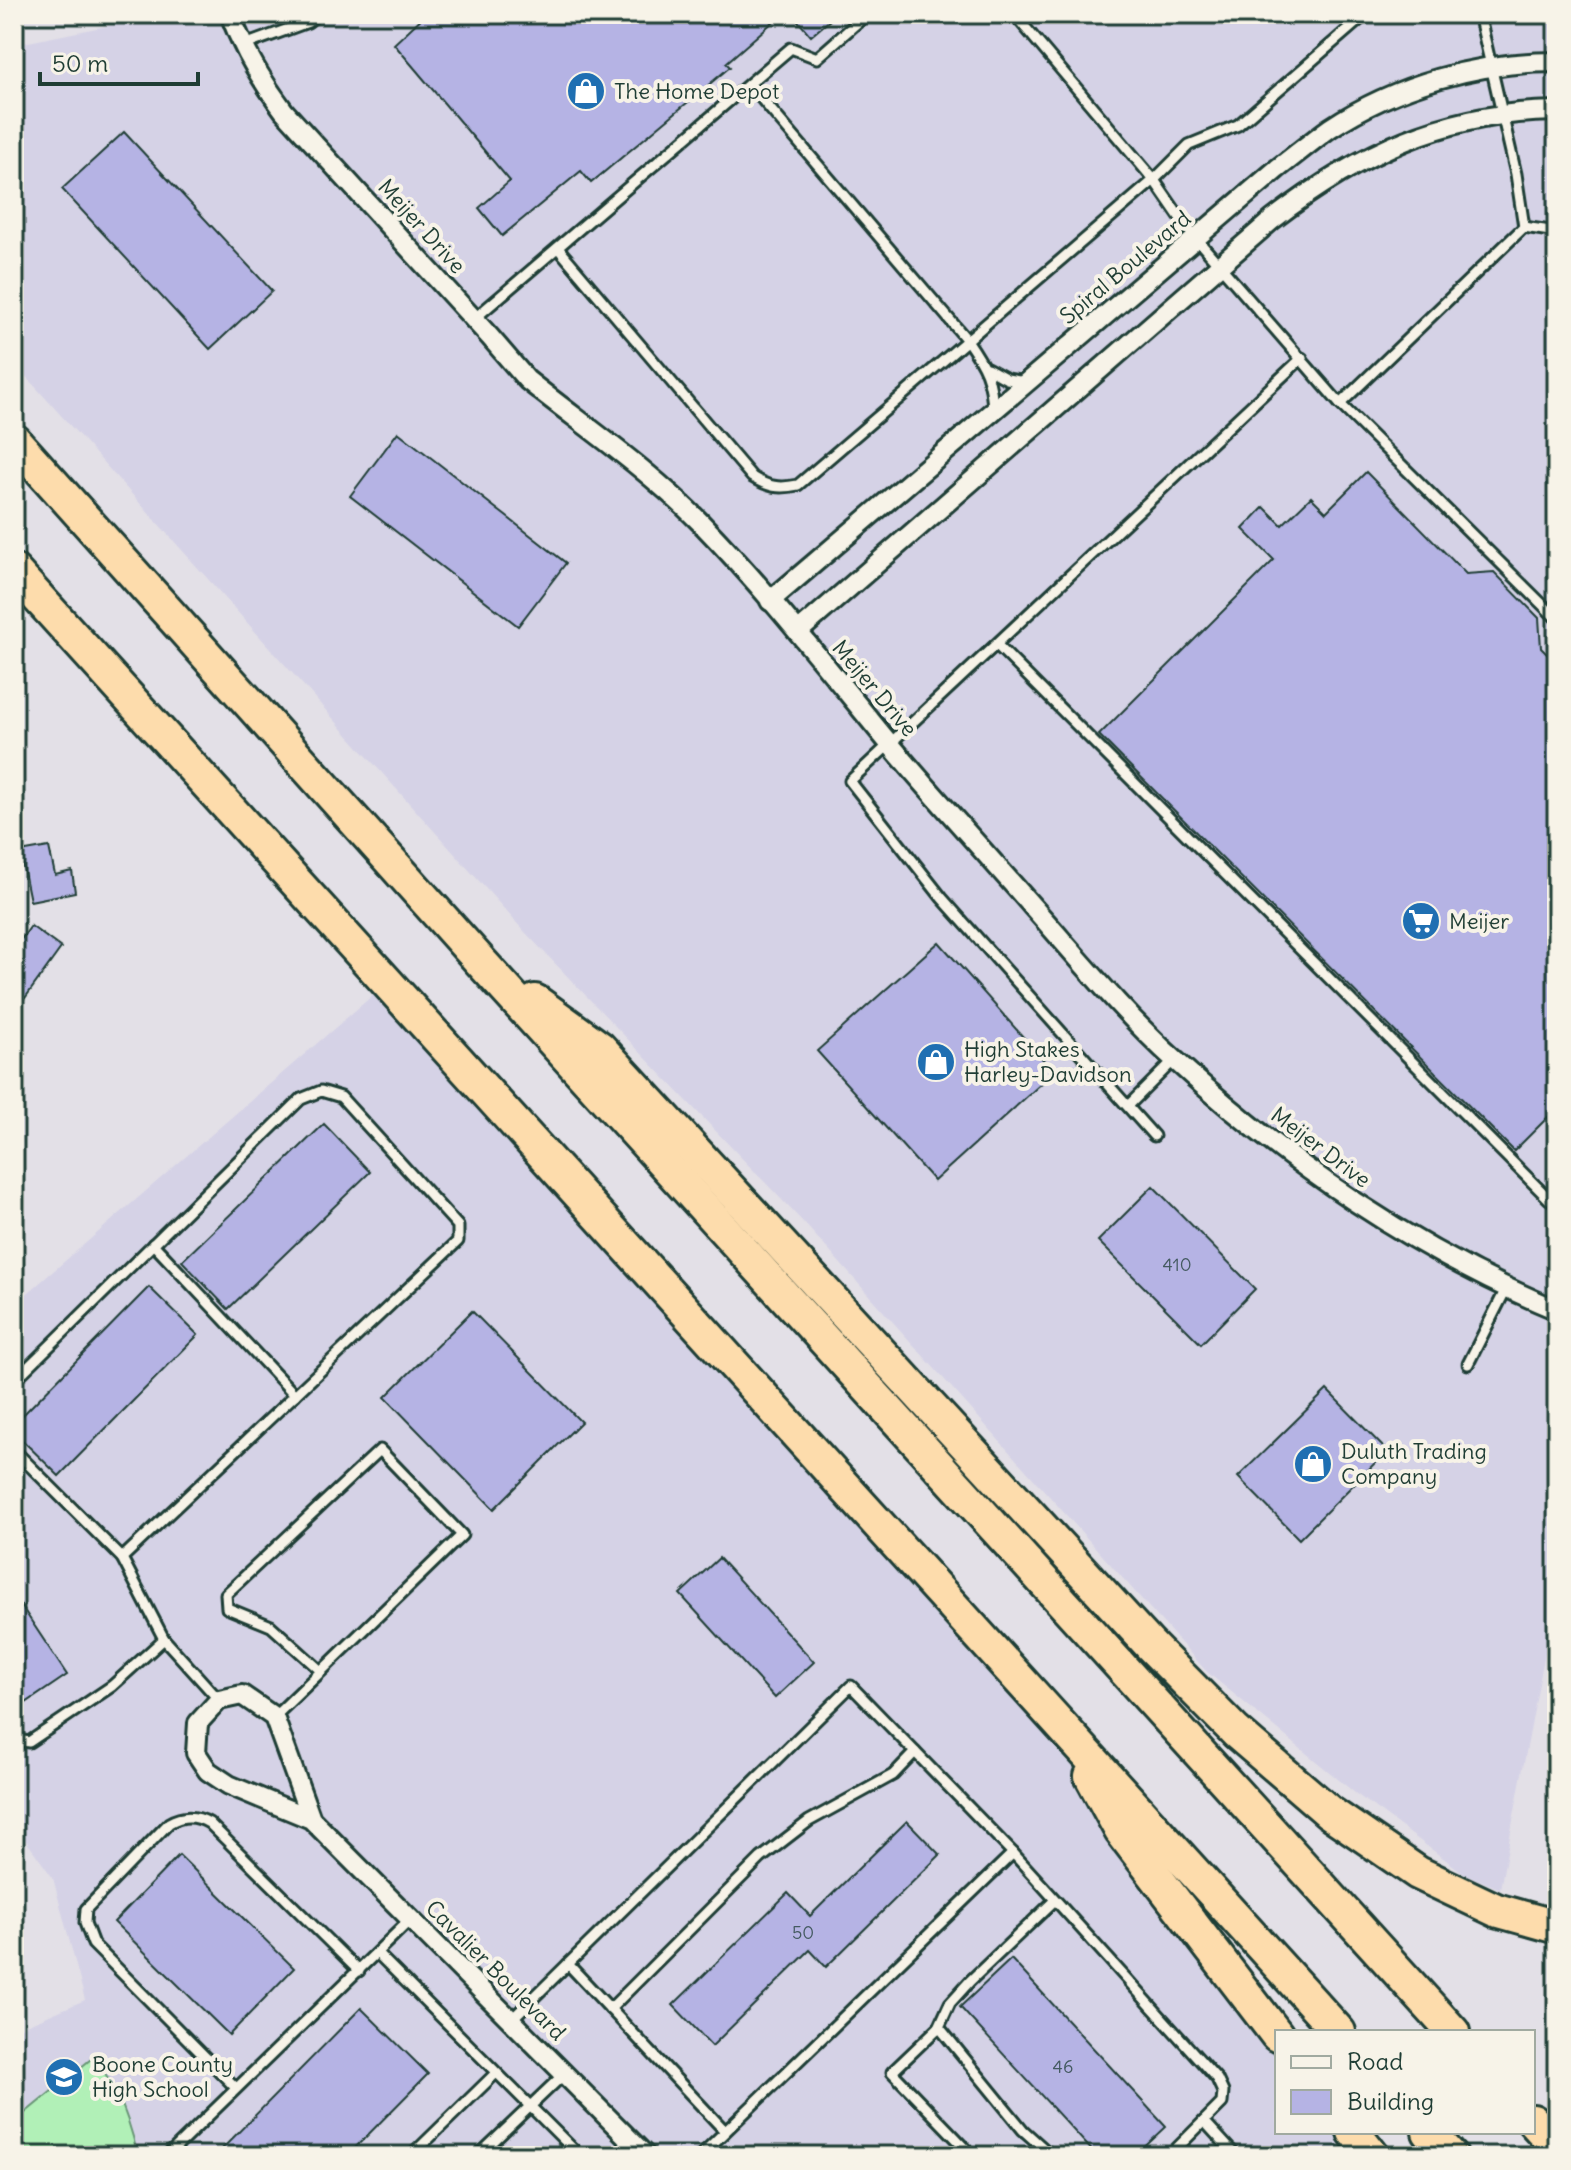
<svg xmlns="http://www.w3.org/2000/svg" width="1571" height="2170" font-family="Delius,sans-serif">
<rect width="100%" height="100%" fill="#e3e0e7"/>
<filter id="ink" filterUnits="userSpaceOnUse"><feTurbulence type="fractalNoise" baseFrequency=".0125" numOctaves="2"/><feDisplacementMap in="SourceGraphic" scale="16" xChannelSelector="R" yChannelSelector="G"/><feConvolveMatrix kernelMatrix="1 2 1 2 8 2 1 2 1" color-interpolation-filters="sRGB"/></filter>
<g filter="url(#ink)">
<!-- built -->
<g fill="#d5d2e6">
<path d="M180,14H1557V1589L1500,1889L1465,1874L1355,1793L1207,1672L805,1224L523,930L14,363V45L131,21Z"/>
<path d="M387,983L1062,1724L1277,2035V2132H1354L1373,2156H14V2030L85,2000L53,1878L14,1824V1305Z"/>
</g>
<!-- green -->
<path fill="#b1f0b7" stroke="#689676" stroke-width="2" d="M91,2059C116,2077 131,2127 138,2156H14V2122Z"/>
<!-- building -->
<g fill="#b5b3e4" stroke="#1f3d34" stroke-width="2">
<path d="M426,14H782L726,63L730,67L591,183L581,171L502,236L479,208L510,181L394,44Z"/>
<path d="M792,14H837L811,36Z"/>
<path d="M124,132L272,291L210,349L62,189Z"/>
<path d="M398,432L566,563L518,626L350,496Z"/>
<path d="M1366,472L1466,574L1494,572L1539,618L1541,648L1557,664V1108L1514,1151L1099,735L1274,560L1243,529L1264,507L1282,525L1311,497L1326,512Z"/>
<path d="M49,847L55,875L72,871L75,892L30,901L20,852Z"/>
<path d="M31,926L61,948L25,998L14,990V949Z"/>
<path d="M939,942L1054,1072L934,1181L817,1051Z"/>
<path d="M324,1124L370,1172L228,1309L182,1261Z"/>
<path d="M1153,1186L1255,1289L1201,1344L1098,1241Z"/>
<path d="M149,1287L198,1335L59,1476L14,1432V1424Z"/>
<path d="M472,1311L581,1422L494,1509L385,1397Z"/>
<path d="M1327,1390L1387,1451L1299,1539L1238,1477Z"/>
<path d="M719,1558L814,1662L775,1698L680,1594Z"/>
<path d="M14,1595L67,1675L14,1711Z"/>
<path d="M907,1821L940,1855L826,1967L810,1950L712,2046L673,2005L788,1893L810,1916Z"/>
<path d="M179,1855L294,1968L229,2035L114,1922Z"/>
<path d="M1011,1959L1166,2127L1135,2156H1097L960,2007Z"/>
<path d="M361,2008L428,2074L347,2156H215Z"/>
</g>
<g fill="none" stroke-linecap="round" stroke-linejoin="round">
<!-- lane casing -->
<g stroke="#1f3d34" stroke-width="15">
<g id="lane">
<path d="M1014,14L1154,180L1187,228L1340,404L1557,619"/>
<path d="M1479,14L1516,174L1524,227"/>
<path d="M242,46L308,22L317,14"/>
<path d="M749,84L967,340C985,366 992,379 993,411"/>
<path d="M1524,227L1557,232"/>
<path d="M558,248L752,477C768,487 779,489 798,485L1154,180L1189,145L1238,125L1366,14"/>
<path d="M474,319L791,48L817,58L867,14"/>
<path d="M987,368L1007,379L1025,382"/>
<path d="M1340,404L1524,227"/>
<path d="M997,645L1549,1199L1557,1204"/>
<path d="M1129,1105L1174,1060"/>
<path d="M1154,1136L942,898L850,781L1302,358"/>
<path d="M153,1244L295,1395"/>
<path d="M1468,1364L1507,1287"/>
<path d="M14,1381L301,1099L321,1091L341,1097L458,1226V1241L122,1558L164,1639L219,1700"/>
<path d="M14,1450L122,1558"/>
<path d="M274,1717L462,1535L380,1450L226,1594L227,1608L271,1626L321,1671"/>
<path d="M14,1737L17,1740L29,1742L112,1686L164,1639"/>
<path d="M377,1953L580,2156"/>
<path d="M568,1964L725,2131"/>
<path d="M610,2009L761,1858L809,1821L893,1775L915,1752"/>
<path d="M511,2020L851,1686L1013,1853L1217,2079L1223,2092L1222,2103L1169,2156"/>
<path d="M939,2027L1023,2130L1052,2156"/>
<path d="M236,2088L93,1944L85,1923L86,1909L169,1823C183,1815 195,1815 209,1823L359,1971"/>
<path d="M1204,2121L1236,2156"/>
<path d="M167,2156L411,1919"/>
<path d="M411,2156L496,2073"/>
<path d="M478,2156L564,2074"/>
<path d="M700,2156L1013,1853"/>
<path d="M973,2156L892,2072L939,2027L950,2003L970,1981L1055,1900"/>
</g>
</g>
<!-- street casing -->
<g stroke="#1f3d34" stroke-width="24">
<g id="street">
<path d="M230,14C243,50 261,80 284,111L490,337L527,380C586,427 648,469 701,523C768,592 827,668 888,742C935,798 984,851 1032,906C1079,959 1124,1014 1176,1061C1287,1163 1417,1252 1557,1310"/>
<path d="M770,601L1277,169C1294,156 1312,141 1330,128C1397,84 1478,62 1557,62"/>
<path d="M798,632L1272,220C1359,153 1445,112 1557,111"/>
<path d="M311,1819L274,1717L242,1695L219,1700L198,1723L196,1753L208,1771L229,1785L311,1819L646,2156"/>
</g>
</g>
<!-- highway casing -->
<g stroke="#1f3d34" stroke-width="38">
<g id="highway">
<path d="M14,440L481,962L1453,2032"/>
<path d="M14,571L1339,2032"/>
<path d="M535,1001L600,1048L1150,1645L1236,1732L1329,1812L1418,1873L1496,1910L1557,1927"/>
<path d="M1091,1776L1121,1831L1277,2035"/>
<path d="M1533,2121L1557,2147"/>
<path d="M1354,2132L1373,2156"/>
<path d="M1429,2132L1451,2156"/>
</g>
</g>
<!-- lane -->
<use href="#lane" stroke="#f7f3e8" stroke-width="9"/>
<!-- street -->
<use href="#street" stroke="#f7f3e8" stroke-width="18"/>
<!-- highway -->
<use href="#highway" stroke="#fddcac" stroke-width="32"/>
</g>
</g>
<!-- icons -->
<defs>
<g id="shop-disc" transform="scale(2)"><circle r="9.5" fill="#1f6fb2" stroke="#f7f3e8"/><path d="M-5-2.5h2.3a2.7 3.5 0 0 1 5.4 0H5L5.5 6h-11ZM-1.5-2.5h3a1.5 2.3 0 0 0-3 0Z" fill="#fff"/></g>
<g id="supermarket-disc" transform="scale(2)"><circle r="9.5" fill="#1f6fb2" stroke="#f7f3e8"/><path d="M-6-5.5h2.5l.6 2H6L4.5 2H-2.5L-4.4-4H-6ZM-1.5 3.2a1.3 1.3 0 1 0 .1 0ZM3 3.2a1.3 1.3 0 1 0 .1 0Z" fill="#fff"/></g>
<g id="school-disc" transform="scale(2)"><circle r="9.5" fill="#1f6fb2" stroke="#f7f3e8"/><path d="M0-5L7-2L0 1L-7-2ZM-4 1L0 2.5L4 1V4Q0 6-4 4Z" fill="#fff"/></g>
</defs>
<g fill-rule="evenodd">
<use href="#shop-disc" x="586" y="91"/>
<use href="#supermarket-disc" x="1421" y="921"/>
<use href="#shop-disc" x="936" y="1062"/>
<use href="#shop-disc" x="1313" y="1464"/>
<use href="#school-disc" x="64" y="2077"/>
</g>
<g text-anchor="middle" stroke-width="8" stroke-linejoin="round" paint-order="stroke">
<!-- number labels -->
<g font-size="18" fill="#445a60">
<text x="1177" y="1271">410</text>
<text x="803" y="1939">50</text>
<text x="1063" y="2073">46</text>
</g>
<!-- poi labels -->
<g font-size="22" fill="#1f3d34" stroke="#f7f3e8" text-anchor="start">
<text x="614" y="99">The Home Depot</text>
<text x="1449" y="929">Meijer</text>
<text x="964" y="1057">High Stakes<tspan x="964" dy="25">Harley-Davidson</tspan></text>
<text x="1341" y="1459">Duluth Trading<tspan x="1341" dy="25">Company</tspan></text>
<text x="92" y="2072">Boone County<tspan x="92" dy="25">High School</tspan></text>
</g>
<!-- street labels -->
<g font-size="22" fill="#1f3d34" stroke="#f7f3e8">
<text transform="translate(422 226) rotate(48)" y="8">Meijer Drive</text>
<text transform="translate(1125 267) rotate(-40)" y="8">Spiral Boulevard</text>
<text transform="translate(875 688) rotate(50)" y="8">Meijer Drive</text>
<text transform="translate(1321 1147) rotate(37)" y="8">Meijer Drive</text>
<text transform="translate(496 1970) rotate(45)" y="8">Cavalier Boulevard</text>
</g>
</g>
<!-- margin -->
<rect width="1571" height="2170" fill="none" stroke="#f7f3e8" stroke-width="48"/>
<rect x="24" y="24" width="1523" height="2122" fill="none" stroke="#1f3d34" stroke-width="3" filter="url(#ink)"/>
<!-- legend -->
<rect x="1275" y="2030" width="260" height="104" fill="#f7f3e8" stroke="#a1aaa0" stroke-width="2"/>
<rect x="1291" y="2056" width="40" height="12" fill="#f7f3e8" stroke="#a1aaa0" stroke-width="2"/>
<text x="1347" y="2070" font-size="24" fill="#1f3d34">Road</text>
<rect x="1291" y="2090" width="40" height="24" fill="#b5b3e4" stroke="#a1aaa0" stroke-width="2"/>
<text x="1347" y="2110" font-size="24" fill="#1f3d34">Building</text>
<!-- scale -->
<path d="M40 72v12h158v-12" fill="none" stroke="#1f3d34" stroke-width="4"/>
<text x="52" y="72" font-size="24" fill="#1f3d34" stroke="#f7f3e8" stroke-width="6" paint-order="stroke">50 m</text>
</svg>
